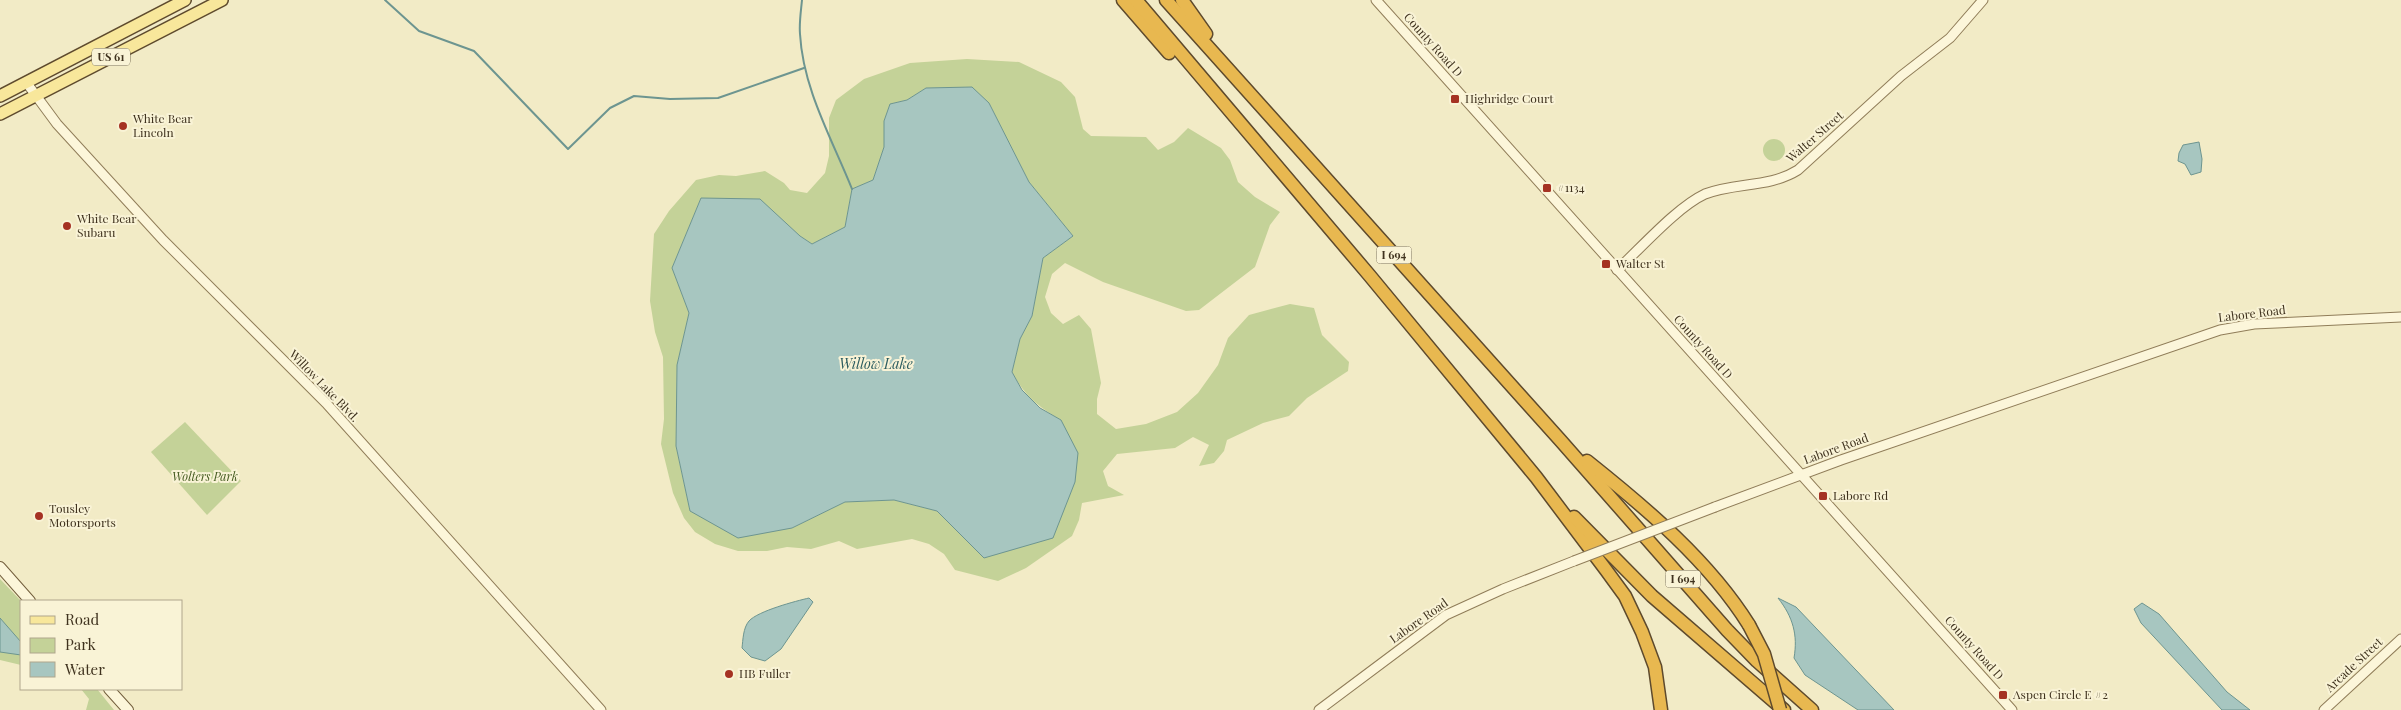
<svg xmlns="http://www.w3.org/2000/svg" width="2401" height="710" font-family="'Playfair Display',serif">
<rect width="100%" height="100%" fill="#f2ebc6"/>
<!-- green -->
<g fill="#c4d298" fill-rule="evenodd">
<path d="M967,59L1019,62L1061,82L1075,97L1083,129L1091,136L1146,137L1158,150L1174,142L1188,128L1221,148L1230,160L1238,182L1255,197L1280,212L1270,225L1255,267L1199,310L1186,311L1103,282L1065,263L1052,274L1045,297L1051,313L1063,324L1079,315L1091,329L1101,383L1097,399V414L1116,429L1146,424L1177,412L1198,393L1218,365L1228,338L1249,315L1290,304L1314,308L1322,335L1349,362L1348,371L1307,398L1289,416L1263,423L1227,440L1224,451L1214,463L1199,466L1209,445L1193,437L1175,448L1117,454L1103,471L1108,486L1124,495L1082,503L1079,520L1072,536L1026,568L998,581L955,570L944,554L929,544L912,539L857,549L839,541L811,549L787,547L767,551H738L715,544L695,532L684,518L673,493L661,444L664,419L663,357L655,332L650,301L654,234L669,211L696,180L719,175L736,176L765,171L784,183L790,190L807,193L825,173L829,156V118L836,100L864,79L910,63ZM926,88L989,103L1029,182L1073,236L1043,258L1032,316L1020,339L1012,372C1025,396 1037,406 1061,420L984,558L937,511L894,500L845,502L792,528L690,511L676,446L677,365L689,313L672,268L701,198L800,236L812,244L845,227L852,189L873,180L884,147V121L890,104L907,100Z"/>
<circle cx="1774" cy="150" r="11"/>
<path d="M185,422L241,481L207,515L151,452Z"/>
<path d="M0,579L21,601V665L0,660Z"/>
<path d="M81,689H97L114,710H86L89,699Z"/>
</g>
<!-- water -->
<g fill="#a7c6c0" stroke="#6d9590">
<path d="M972,87L989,103L1029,182L1073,236L1043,258L1032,316L1020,339L1012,372L1022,390L1040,408L1061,420L1078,453L1075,482L1053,538L984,558L937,511L894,500L845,502L792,528L738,538L690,511L676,446L677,365L689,313L672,268L701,198L760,199L800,236L812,244L845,227L852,189L873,180L884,147V121L890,104L907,100L926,88Z"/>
<path d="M2199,142L2202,159L2201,172L2191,175L2185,164L2178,161L2179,153L2183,145Z"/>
<path d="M809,598L813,602L781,649L765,661L751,657L742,648C743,640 743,628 749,621C758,611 796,601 809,598Z"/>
<path d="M1778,598L1796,607L1894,710H1858L1805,675L1794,658C1798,635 1793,617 1778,598Z"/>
<path d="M2142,603L2159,614L2227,692L2250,710H2222L2141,623L2134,609Z"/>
<path d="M0,618L21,642V655L0,652Z"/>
</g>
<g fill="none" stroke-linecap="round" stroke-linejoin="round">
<!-- stream -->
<g stroke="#6d9590" stroke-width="2">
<path d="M385,0L419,31L474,51L568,149L610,108L634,96L670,99L718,98L804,68"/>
<path d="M802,0C801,11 799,23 800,34C803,89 832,139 852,189"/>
</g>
<!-- tertiary casing -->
<g stroke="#907d59" stroke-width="11">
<g id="tertiary">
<path d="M1376,0L2012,710"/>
<path d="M26,82L57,124L163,240L326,403L601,710"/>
<path d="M1617,270C1641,248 1677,207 1705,194C1736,182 1769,188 1798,170L1901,76L1950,38L1983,0"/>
<path d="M1715,507L1841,460L2220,330L2254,324L2401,317"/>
<path d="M1319,710L1446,615L1503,589L1574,561"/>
<path d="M2324,710L2401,639"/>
</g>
</g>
<!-- secondary casing -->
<g stroke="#725e3c" stroke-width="12">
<g id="secondary">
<path d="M0,567L30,601"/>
<path d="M109,689L128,710"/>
</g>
</g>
<!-- primary casing -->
<g stroke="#5e4a2d" stroke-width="14">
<g id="primary">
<path d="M0,96L185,0"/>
<path d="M0,114L222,0"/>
</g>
</g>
<!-- motorway casing -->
<g stroke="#5e4a2d" stroke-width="15">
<g id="motorway">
<path d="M1123,0L1169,53"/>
<path d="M1136,0L1370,276L1536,477L1606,570L1625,596L1642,632L1655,667L1661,710"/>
<path d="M1166,0L1561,441L1727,630L1757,661L1812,710"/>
<path d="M1182,0L1206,34"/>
<path d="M1587,461C1646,508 1709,561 1749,625"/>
<path d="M1574,517L1652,596L1784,710"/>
</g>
</g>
<!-- tertiary -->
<use href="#tertiary" stroke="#fcf6da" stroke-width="9"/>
<!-- secondary -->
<use href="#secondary" stroke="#fcf6da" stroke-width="10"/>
<!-- primary -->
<use href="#primary" stroke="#f8e79b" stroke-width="11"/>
<!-- motorway -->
<use href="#motorway" stroke="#e8b850" stroke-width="12"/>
<!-- tertiary-bridge casing -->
<g stroke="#907d59" stroke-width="11" stroke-linecap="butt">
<path id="tertiary-bridge" d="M1574,561L1715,507"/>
</g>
<!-- motorway-bridge casing -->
<g stroke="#5e4a2d" stroke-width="15" stroke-linecap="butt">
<path id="motorway-bridge" d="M1749,625L1764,654L1780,710"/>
</g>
<!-- tertiary-bridge -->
<use href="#tertiary-bridge" stroke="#fcf6da" stroke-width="9"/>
<!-- motorway-bridge -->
<use href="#motorway-bridge" stroke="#e8b850" stroke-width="12"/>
</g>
<!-- markers -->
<g fill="#a53223" stroke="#f9f3d6" stroke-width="2">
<rect x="1450" y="94" width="10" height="10" rx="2.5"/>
<circle cx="123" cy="126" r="5"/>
<rect x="1542" y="183" width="10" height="10" rx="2.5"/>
<circle cx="67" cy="226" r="5"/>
<rect x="1601" y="259" width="10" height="10" rx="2.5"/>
<rect x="1818" y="491" width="10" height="10" rx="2.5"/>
<circle cx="39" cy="516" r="5"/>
<circle cx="729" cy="674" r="5"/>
<rect x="1998" y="690" width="10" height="10" rx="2.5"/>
</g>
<g text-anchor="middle" stroke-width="4" stroke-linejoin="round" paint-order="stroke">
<!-- shield labels -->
<g fill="#f9f3d6" stroke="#776c55" stroke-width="1">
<rect x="92" y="48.5" width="38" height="17" rx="4"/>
<rect x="1376.5" y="246.5" width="35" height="17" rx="4"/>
<rect x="1665.5" y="570.5" width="35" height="17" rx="4"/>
</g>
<g font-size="11" font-weight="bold" fill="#3f321e">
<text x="111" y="61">US 61</text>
<text x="1394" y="259">I 694</text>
<text x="1683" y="583">I 694</text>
</g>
<!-- street labels -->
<g font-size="12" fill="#3f321e" stroke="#f9f3d6">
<text transform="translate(1433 45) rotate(48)" y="4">County Road D</text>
<text transform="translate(1815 137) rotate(-41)" y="4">Walter Street</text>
<text transform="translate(2252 314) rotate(-7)" y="4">Labore Road</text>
<text transform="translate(1703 347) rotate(48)" y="4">County Road D</text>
<text transform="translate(324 386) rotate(46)" y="4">Willow Lake Blvd.</text>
<text transform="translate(1836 449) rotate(-20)" y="4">Labore Road</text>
<text transform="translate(1419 621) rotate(-35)" y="4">Labore Road</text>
<text transform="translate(1974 648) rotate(48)" y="4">County Road D</text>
<text transform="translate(2354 665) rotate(-43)" y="4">Arcade Street</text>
</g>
<!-- poi labels -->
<g font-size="12" fill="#3f321e" stroke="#f9f3d6" text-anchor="start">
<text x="1465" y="103">Highridge Court</text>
<text x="133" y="123">White Bear<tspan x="133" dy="14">Lincoln</tspan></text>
<text x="1557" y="192">#1134</text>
<text x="77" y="223">White Bear<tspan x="77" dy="14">Subaru</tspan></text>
<text x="1616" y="268">Walter St</text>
<text x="1833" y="500">Labore Rd</text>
<text x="49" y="513">Tousley<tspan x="49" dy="14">Motorsports</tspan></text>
<text x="739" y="678">HB Fuller</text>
<text x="2013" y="699">Aspen Circle E #2</text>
</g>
<!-- park labels -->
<g font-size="12" font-style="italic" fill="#475d23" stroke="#f9f3d6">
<text x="205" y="481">Wolters Park</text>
</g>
<!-- water labels -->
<g font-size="14" font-style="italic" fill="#2c5d60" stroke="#f9f3d6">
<text x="876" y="369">Willow Lake</text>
</g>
</g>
<!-- legend -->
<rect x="20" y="600" width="162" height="90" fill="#f9f3d6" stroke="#afa68c"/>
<rect x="30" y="616" width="25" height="8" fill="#f8e79b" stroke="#afa68c"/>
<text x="65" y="625" font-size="15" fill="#3f321e">Road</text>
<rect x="30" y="638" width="25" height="15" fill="#c4d298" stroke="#afa68c"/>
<text x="65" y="650" font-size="15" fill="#3f321e">Park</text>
<rect x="30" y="662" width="25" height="15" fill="#a7c6c0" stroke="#afa68c"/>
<text x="65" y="675" font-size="15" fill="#3f321e">Water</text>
</svg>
